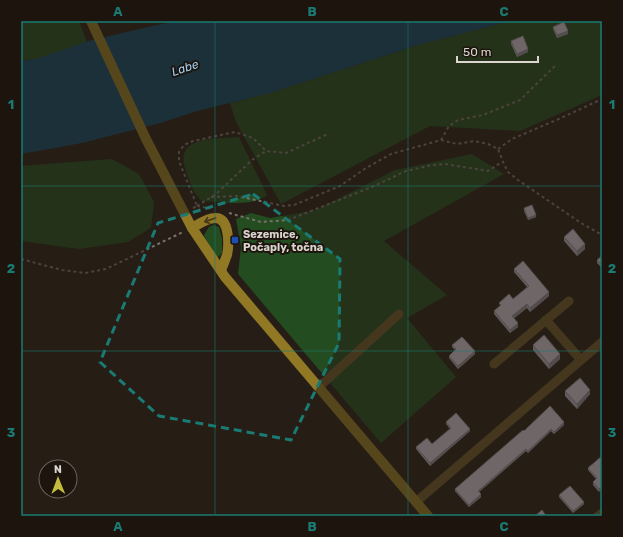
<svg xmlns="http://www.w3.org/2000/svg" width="623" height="537" font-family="Rubik,sans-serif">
<rect width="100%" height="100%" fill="#261e16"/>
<!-- green -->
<g fill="#234c21">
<path d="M21,21H79L87,42L36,59L21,61Z"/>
<path d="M511,21H602V95L520,131L430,126L281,204L236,122L230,103L270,93L421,44Z"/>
<path d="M239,137L267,195C253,207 219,202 202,201C193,193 191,185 187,174C171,135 214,139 239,137Z"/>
<path d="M472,154L504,174L384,241L447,295L407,318L456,377L381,443L238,274L241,247L236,219L251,213L270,218L316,210L395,170Z"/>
<path d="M112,159L139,174L154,202L151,228L128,242L79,249L21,241V166Z"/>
<path d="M213,225L219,227L222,239V253L217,258L205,238L204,235L209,227Z"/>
</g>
<!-- water -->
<path fill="#104864" d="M175,21H511L421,44L270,93L197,111L160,123L82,143L21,154V61L36,59L92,40Z"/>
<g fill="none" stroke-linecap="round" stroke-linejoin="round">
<!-- path -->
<g stroke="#78716a" stroke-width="2" stroke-dasharray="3 3" stroke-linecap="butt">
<path d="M441,140L449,126L458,120L483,115L520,100L556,65"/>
<path d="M498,149L512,139L561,118L602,99"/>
<path d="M211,197L237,196L284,206L294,205L340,186L366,168L391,154L427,144L441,140L457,144L474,141L488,144L498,149L503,162L508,172L518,180L581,223L602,235"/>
<path d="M197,206L208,208"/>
<path d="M197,206L216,194L252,160L266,151"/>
<path d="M193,208L197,206L179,161V152L184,145L193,141L235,132L253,138L266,151L286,153L328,134"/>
<path d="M229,213L261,222L288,220L372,187L406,171L432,165L445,164L488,171L502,162"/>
<path d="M21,259L62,270L85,273L106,269L183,232"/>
</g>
<!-- street -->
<g stroke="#685829" stroke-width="9">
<path d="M546,320L581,360"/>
<path d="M494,364L569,301"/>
<path d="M319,387L399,314"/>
<path d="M416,502L602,342"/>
<path d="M598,516L602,513"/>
</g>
<!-- secondary -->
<g stroke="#907825" stroke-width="10">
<path d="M91,21L146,139L192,228L225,277L428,516"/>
<path d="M192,228C199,224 207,218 215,218C230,217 229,246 227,255C225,260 223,266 221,270"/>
</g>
</g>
<!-- wall -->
<g fill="#aba4af">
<path d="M553,27L568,34L557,38L553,29Z"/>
<path d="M511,41L528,52L517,57L511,44Z"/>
<path d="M524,208L536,217L528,220L524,211Z"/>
<path d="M564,237L585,249L577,256L564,241Z"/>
<path d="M602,256V268L597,263V260Z"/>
<path d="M514,269L549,296L530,312L527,308L514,318L518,327L510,333L494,314V311L500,306L499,303L513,299L527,287L514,272Z"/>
<path d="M452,345L475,354L458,369L449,358V356L455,350L452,347Z"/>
<path d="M533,345L560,359L549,369L533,350Z"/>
<path d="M565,391L590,394L577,409L565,396Z"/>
<path d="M446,422L470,431L430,466L416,449V447L432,444L450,429L446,424Z"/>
<path d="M564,425L554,434L551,431L528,453L526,451L479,492L481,497L469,507L455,491V489L524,431Z"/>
<path d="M602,456L599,492L593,485V482L596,479L588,470V468Z"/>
<path d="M559,495L584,504L573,513L559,497Z"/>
</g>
<!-- shaded-wall -->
<g fill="#8b868f">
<path d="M568,31V34L557,38V35Z"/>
<path d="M528,49V52L517,57V54Z"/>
<path d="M536,215V217L528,220V218Z"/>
<path d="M585,244V249L577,256V251Z"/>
<path d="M549,292V296L530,312V308Z"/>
<path d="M527,304V308L512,320V316Z"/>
<path d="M518,323V327L510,333V330Z"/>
<path d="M475,351V354L458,369V366Z"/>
<path d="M560,354V359L549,369V364Z"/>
<path d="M590,390V394L577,409V404Z"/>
<path d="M564,422V425L554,434V432Z"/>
<path d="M470,429V431L430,466V463Z"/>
<path d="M551,429V431L528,453V451Z"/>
<path d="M526,449V451L478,493V491Z"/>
<path d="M602,487V489L599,492V489Z"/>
<path d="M481,494V497L469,507V505Z"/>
<path d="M584,502V504L573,513V511Z"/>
</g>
<!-- building -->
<g fill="#c7bfcc" stroke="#8b868f">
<path d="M564,22L568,31L557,35L553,27Z"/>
<path d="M523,36L528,49L517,54L511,41Z"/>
<path d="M532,205L536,215L528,218L524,208Z"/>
<path d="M573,229L585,244L577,251L564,237Z"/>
<path d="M602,256V265L597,260Z"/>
<path d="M523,261L549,292L530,308L527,304L512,316L518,323L510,330L494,311L501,305L499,303L509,294L513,299L529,286L514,269Z"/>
<path d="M544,335L560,354L549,364L533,345Z"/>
<path d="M462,337L475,351L458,366L449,356L456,349L452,345Z"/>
<path d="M580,378L590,390L577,404L565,391Z"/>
<path d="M550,406L564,422L554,432L551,429L528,451L526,449L478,491L481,494L469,505L455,489L523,430L524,431Z"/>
<path d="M456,413L470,429L430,463L416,447L427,438L432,444L451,428L446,422Z"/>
<path d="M602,456V487L599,489L593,482L597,478L588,468Z"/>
<path d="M570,486L584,502L573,511L559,495Z"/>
<path d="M542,510L546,516H535Z"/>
</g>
<!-- one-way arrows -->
<defs><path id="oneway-shaft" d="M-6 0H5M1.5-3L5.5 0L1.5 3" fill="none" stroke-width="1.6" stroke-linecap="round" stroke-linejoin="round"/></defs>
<use stroke="#453815" href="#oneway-shaft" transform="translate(210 220) rotate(161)"/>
<!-- marked area -->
<path d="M0 0H623V537H0ZM253,194L340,259L339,343L291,440L159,416L100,362L158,223Z" fill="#261e16" fill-opacity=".55" fill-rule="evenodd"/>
<path fill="none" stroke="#197b73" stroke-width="3" stroke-dasharray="8 5" stroke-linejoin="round" d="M253,194L340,259L339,343L291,440L159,416L100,362L158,223Z"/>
<!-- grid -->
<path fill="none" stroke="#197b73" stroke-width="1" stroke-opacity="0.55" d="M215,21V516M408,21V516M21,186H602M21,351H602"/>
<!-- markers -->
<rect fill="#1a4fb4" stroke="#1d150d" stroke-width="1.5" x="231" y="236" width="8" height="8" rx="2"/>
<g text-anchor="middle" stroke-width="4" stroke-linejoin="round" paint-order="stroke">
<!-- poi labels -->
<g font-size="11" font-weight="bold" fill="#dad5cf" stroke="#1d150d" text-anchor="start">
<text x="243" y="238">Sezemice,<tspan x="243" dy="13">Počaply, točna</tspan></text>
</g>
<!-- water labels -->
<g font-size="12" font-style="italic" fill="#9bd1f2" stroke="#1d150d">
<text transform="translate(185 68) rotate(-19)" y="4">Labe</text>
</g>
</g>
<!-- border -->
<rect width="623" height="537" fill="none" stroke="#1d150d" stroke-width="44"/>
<!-- north arrow -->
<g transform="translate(58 479) rotate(359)"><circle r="19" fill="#1d150d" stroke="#69625b"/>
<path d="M0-3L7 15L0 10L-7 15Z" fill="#c4bc3e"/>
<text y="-6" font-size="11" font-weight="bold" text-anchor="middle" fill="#dad5cf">N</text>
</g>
<!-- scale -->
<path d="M457 56v6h81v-6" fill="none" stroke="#dad5cf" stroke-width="2"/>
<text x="463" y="56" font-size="12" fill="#dad5cf" stroke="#1d150d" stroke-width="3" paint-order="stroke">50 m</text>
<rect x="22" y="22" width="579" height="493" fill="none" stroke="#197b73" stroke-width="1.5"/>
<g font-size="13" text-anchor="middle" font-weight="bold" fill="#197b73">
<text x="118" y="16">A</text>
<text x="312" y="16">B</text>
<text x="504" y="16">C</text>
<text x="11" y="109">1</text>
<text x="612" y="109">1</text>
<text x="11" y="273">2</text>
<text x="612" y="273">2</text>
<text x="11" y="437">3</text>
<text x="612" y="437">3</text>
<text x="118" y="531">A</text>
<text x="312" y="531">B</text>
<text x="504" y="531">C</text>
</g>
</svg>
